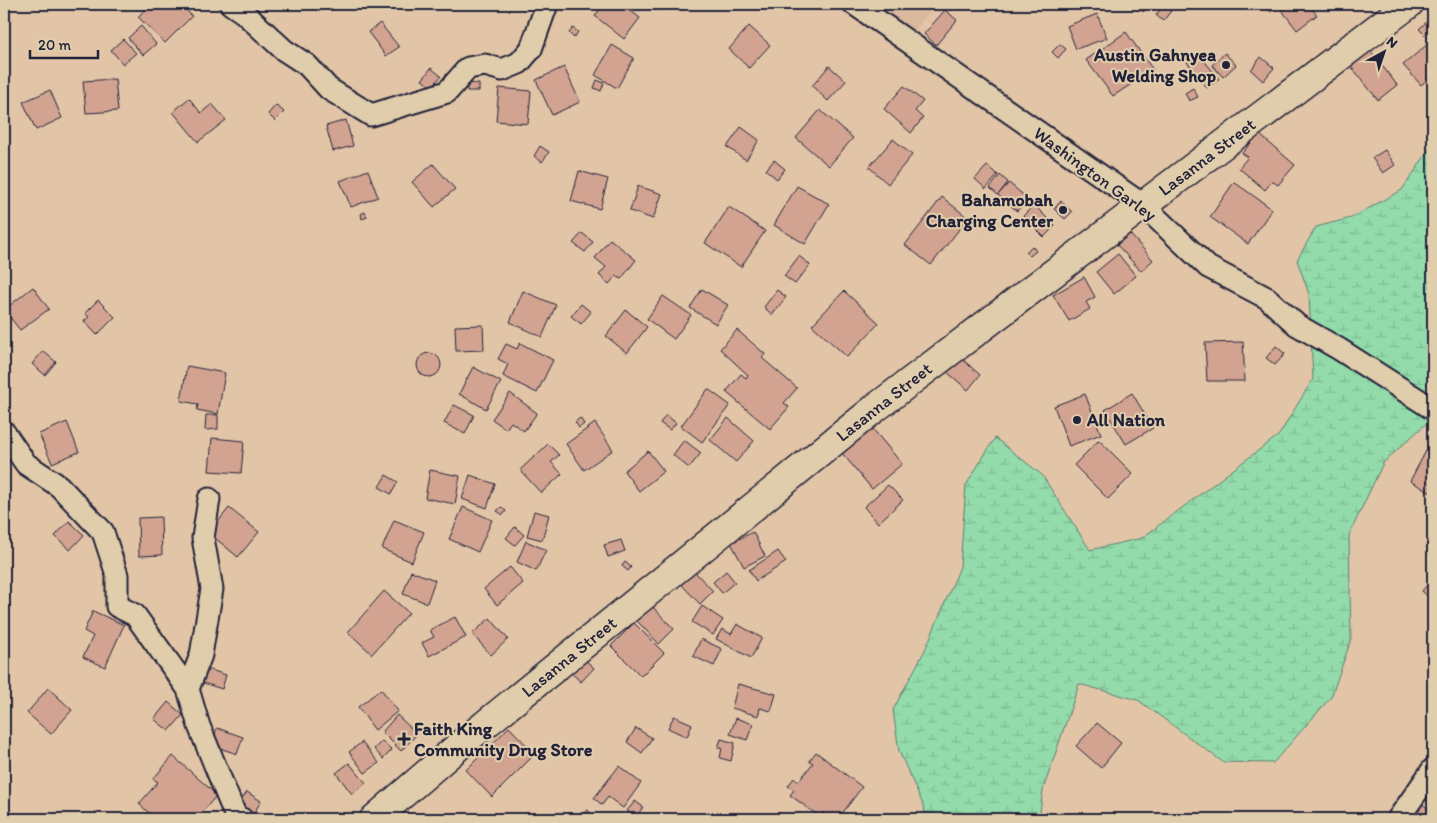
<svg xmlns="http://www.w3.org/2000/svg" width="1437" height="823" font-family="Itim,sans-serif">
<defs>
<pattern id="wetland-marsh" width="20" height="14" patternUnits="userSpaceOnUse" patternTransform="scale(1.25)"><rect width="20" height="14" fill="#93dbaa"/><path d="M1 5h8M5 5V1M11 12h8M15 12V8" fill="none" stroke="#7ebc93"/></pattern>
</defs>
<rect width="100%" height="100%" fill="#e2c5a6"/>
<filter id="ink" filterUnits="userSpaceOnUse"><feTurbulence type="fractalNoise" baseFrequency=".02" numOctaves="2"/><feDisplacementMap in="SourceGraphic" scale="10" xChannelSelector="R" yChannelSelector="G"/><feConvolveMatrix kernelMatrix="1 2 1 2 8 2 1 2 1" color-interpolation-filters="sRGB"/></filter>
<g filter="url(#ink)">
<!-- built -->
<path fill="#dab89e" d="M869,4H936L911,35Z"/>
<!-- wetland -->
<path fill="url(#wetland-marsh)" stroke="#5a7e72" d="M1433,144V417L1383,463L1349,535L1351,640L1331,697L1273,763L1223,762L1138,700L1079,684L1043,790L1039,819H927L923,805L899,751L893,710L925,650L960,567L966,485L995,438L1042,475L1090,550L1142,538L1279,435L1313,379L1309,294L1297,260L1316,227L1351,218L1402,190Z"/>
<!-- building -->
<g fill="#d3a391" stroke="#22223b">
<path d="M150,4H180L192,16L165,43L138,17Z"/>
<path d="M604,4H622L640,18L624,39L595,16Z"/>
<path d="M649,4H663L656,11Z"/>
<path d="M1135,4H1151L1143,12Z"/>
<path d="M1263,4H1279L1271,12Z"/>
<path d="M1287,4H1308L1317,15L1297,30L1281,9Z"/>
<path d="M1164,5L1171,11L1163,21L1156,15Z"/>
<path d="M945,10L957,20L936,45L924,34Z"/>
<path d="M1097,14L1107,38L1076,49L1067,26Z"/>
<path d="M1432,17L1433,18V43L1419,29Z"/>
<path d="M380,23L399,47L386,56L368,32Z"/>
<path d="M141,26L156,44L143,55L128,38Z"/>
<path d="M749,26L770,45L749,68L729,49Z"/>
<path d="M573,28L578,32L574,38L569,33Z"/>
<path d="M1126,32L1153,70L1113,96L1086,60Z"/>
<path d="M123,39L136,53L123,64L111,50Z"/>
<path d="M1429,43L1433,48V75L1421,85L1403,65Z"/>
<path d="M1060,44L1066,49L1058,58L1052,52Z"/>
<path d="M612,45L634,58L617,88L595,75Z"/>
<path d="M1370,50L1397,85L1378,100L1350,65Z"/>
<path d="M1198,53L1219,79L1207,88L1187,62Z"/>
<path d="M1225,53L1236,65L1223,77L1212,65Z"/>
<path d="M1261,57L1274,68L1263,81L1251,70Z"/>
<path d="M829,66L846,81L828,101L812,86Z"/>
<path d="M564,67L580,102L552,115L536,80Z"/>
<path d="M431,68L441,76L432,87L422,80Z"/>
<path d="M115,79L118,111L86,113L83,81Z"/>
<path d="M597,80L604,83L601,91L594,88Z"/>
<path d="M467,83L479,84V91H467Z"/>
<path d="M904,86L923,101L915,111L923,118L911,133L884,109Z"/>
<path d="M4,88L10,93L5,99L4,98Z"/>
<path d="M499,88L531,91L528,124L496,121Z"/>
<path d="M1193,88L1198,97L1189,101L1185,93Z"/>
<path d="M50,90L62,118L36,130L23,102Z"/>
<path d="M189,98L201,113L212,104L226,120L198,142L173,112Z"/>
<path d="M276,105L284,112L275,121L268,114Z"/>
<path d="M820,110L853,138L829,166L796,138Z"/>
<path d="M346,120L353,146L333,151L326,126Z"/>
<path d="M741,127L759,140L746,160L727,147Z"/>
<path d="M1259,134L1295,165L1278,185L1272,181L1265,190L1239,168L1248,157L1242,153Z"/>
<path d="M893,139L912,155L888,184L869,167Z"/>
<path d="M540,146L549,152L542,162L534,156Z"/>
<path d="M1385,150L1395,165L1383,173L1372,158Z"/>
<path d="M774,160L785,169L777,179L766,170Z"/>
<path d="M433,164L455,189L434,207L412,182Z"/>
<path d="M987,166L998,175L986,189L975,179Z"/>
<path d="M368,170L378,197L351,207L340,181Z"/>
<path d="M579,171L608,179L600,209L571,201Z"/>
<path d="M1000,175L1008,182L998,195L990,188Z"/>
<path d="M1234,182L1272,209L1248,244L1210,217Z"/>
<path d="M1009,183L1028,199L1017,211L998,195Z"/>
<path d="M638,186L662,194L653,219L630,211Z"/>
<path d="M797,186L829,204L805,244L774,225Z"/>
<path d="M942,197L968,218L931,265L905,245Z"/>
<path d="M1061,201L1072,212L1065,219L1054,209Z"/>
<path d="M1034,205L1055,226L1044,237L1023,216Z"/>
<path d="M729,207L765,231L741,267L705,243Z"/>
<path d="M365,212L367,217L362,219L361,214Z"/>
<path d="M582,233L593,242L585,252L573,243Z"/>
<path d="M1130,234L1153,260L1141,271L1117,245Z"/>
<path d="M610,239L636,260L621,279L616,276L609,284L599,275L606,267L595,258Z"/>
<path d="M1032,246L1036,251L1030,256L1026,252Z"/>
<path d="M1118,254L1136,276L1114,294L1096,272Z"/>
<path d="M799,256L810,265L795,284L784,276Z"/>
<path d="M1084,277L1095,297L1086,302L1090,309L1069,321L1053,295Z"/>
<path d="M33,287L49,309L20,330L4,310Z"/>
<path d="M702,289L728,305L716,324L690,308Z"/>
<path d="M777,290L786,297L772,315L764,307Z"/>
<path d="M523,291L556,305L542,337L510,322Z"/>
<path d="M844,291L879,323L847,357L812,325Z"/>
<path d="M663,296L691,315L674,339L647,319Z"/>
<path d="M98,300L115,317L97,335L84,321L89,317L85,313Z"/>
<path d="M581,304L591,312L581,324L571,316Z"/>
<path d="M626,310L647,327L627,353L606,336Z"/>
<path d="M483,325L484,350L456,351L455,326Z"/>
<path d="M737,330L765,354L762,358L797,388L784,403L789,407L770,429L726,392L741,374L746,378L748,375L720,349Z"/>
<path d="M1243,342L1245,381H1207L1205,343Z"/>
<path d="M520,343L553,360L537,393L503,376L508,364L498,359L506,344L517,349Z"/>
<path d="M1276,346L1285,354L1275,365L1266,358Z"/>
<path d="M43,351L56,362L45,375L32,364Z"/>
<circle cx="429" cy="365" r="12"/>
<path d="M960,357L980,375L968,390L947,372Z"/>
<path d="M187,366L225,373L218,414L197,410L198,404L181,401Z"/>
<path d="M473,367L501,382L486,409L459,394Z"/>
<path d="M708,389L730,405L702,442L681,426Z"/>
<path d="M510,393L537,413L524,431L511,422L506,429L492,419Z"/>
<path d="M1132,393L1153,428L1126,444L1105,410Z"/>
<path d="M1085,394L1101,434L1069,446L1054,406Z"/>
<path d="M454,405L474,415L465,434L444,423Z"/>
<path d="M206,415H218V429L205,430Z"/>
<path d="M666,415L676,423L670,430L660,423Z"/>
<path d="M580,418L584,424L579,428L575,422Z"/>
<path d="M728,418L754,441L736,462L710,440Z"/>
<path d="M67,422L79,452L52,463L39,434Z"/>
<path d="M595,423L613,450L584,470L566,444Z"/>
<path d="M872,428L902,464L872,489L842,453Z"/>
<path d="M212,438L244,441L241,473L209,471Z"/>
<path d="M684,440L701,453L689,468L673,455Z"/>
<path d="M1099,440L1133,474L1108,499L1074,465Z"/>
<path d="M548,444L559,455L551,462L562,474L541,493L520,470Z"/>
<path d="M648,451L664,471L639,491L624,471Z"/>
<path d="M1426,451L1433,455V494L1410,481Z"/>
<path d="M430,470L460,476L455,504L425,498Z"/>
<path d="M386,475L398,482L391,494L379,487Z"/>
<path d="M470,475L495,484L487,508L462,499Z"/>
<path d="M888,485L903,500L878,523L864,507Z"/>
<path d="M463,507L492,520L478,552L449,539Z"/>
<path d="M501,507L506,511L503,515L497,511Z"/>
<path d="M229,508L259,532L238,557L209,533Z"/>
<path d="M534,511L549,515L542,540L527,536Z"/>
<path d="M161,517L162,555L139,556L138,518Z"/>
<path d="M394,520L424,532L412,562L382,549Z"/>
<path d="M69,521L84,535L70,550L55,536Z"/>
<path d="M515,527L524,535L515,545L506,538Z"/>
<path d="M753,532L765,556L744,567L731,543Z"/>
<path d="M621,540L625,551L608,557L604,545Z"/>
<path d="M526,541L546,550L536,571L517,562Z"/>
<path d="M778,551L786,562L756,581L749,570Z"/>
<path d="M625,562L631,567L628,571L622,566Z"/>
<path d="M510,567L523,583L497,605L484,589Z"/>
<path d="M691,568L713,591L700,604L681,584L684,582L680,578Z"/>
<path d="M411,571L435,580L427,603L403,594Z"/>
<path d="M726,571L735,582L722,593L713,582Z"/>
<path d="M1433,578V601L1422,591Z"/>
<path d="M384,591L409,613L372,654L348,632Z"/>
<path d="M651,605L674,629L659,644L636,620Z"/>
<path d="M702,606L723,620L713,635L692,622Z"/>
<path d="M93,611L124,625L105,667L83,657L93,636L84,631Z"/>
<path d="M455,617L466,637L429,656L422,643L434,637L430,630Z"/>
<path d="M490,618L508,639L491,655L472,634Z"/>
<path d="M634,623L664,653L641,676L611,646Z"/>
<path d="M737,624L762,638L751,658L716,639L722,629L731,634Z"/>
<path d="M701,639L722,649L714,666L693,656Z"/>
<path d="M581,656L594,668L581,682L568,670Z"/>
<path d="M201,667L226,675L222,689L197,681Z"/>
<path d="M738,684L776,694L771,711L760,708L758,716L732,708Z"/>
<path d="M48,688L72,710L51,734L27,713Z"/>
<path d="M381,689L398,711L375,730L358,707Z"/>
<path d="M168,702L183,715L169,731L154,719Z"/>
<path d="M397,715L417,734L401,751L382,732Z"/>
<path d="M674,716L692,724L687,737L668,728Z"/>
<path d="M736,718L753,724L747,740L730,734Z"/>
<path d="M1097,723L1121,743L1101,768L1076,746Z"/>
<path d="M509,727L535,754L492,797L466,770Z"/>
<path d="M217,728L243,737L237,754L211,745Z"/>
<path d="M636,728L652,738L642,753L627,742Z"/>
<path d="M721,739L735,743L731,761L720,758L722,748H718Z"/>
<path d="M382,741L392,750L383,759L374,749Z"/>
<path d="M362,742L379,763L365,773L349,752Z"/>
<path d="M816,752L862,787L838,819H832L823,813L820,817L790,795L794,790L788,786L794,778L799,781L813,763L809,761Z"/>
<path d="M173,756L217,795L196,819H156L139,804L158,782L153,779Z"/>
<path d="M349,763L366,783L352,794L336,773Z"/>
<path d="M619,766L641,783L623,808L608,797L602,805L594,798Z"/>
<path d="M1433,778V807L1419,792Z"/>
<path d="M247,792L261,801L253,815L238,805Z"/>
<path d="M635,801L643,807L636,817L627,811Z"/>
<path d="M1420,802L1431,811L1424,819H1406Z"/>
<path d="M588,810L595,819H576Z"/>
<path d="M659,814L668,819H656Z"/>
</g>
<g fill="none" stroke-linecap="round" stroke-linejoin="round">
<!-- street casing -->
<g stroke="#22223b" stroke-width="25">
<g id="street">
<path d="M231,4L244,13L284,50L307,65L329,89L371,115L447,92L468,68L485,65L502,70L519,63L531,49L547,4"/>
<path d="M854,4L1143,205L1208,267L1267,298L1297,325L1339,349L1433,409"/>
<path d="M4,432L26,464L59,486L103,532L117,575V606L135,615L188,689L199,726L236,817L242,819"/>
<path d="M188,689L201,655L212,589L203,538L209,499"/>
<path d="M1398,819L1433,769"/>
</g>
</g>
<!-- secondary casing -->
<g stroke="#22223b" stroke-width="31">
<path id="secondary" d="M374,819L461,744L874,409L1409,4"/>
</g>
<!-- street -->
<use href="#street" stroke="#e0cdab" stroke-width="21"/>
<!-- secondary -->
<use href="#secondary" stroke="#e0cdab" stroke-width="28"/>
</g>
</g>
<!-- markers -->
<g fill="#22223b" stroke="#e0cdab" stroke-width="2">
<circle cx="1226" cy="65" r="5"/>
<circle cx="1063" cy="210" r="5"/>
<circle cx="1077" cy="420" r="5"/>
<path d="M401.5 731.5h5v5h5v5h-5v5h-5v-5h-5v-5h5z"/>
</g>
<g text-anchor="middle" stroke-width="4" stroke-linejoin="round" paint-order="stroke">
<!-- poi labels -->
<g font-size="18" font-weight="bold" fill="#22223b" stroke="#e0cdab" text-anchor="end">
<text x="1216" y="61">Austin Gahnyea<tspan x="1216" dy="21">Welding Shop</tspan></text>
<text x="1053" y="206">Bahamobah<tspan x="1053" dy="21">Charging Center</tspan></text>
<text x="1087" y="426" text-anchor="start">All Nation</text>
<text x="414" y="735" text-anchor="start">Faith King<tspan x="414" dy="21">Community Drug Store</tspan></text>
</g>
<!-- street labels -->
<g font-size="18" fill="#22223b" stroke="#e0cdab">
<text transform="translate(1207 157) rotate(-37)" y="6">Lasanna Street</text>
<text transform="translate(1095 174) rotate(36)" y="6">Washington Garley</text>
<text transform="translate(884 402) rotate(-38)" y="6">Lasanna Street</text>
<text transform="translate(569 657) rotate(-39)" y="6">Lasanna Street</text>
</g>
</g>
<!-- margin -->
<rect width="1437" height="823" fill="none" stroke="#e0cdab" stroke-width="20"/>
<rect x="10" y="10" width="1417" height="803" fill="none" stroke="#22223b" stroke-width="2" filter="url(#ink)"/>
<!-- north arrow -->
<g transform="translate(1384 52) rotate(40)" stroke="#e0cdab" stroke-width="4" paint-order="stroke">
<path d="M0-4L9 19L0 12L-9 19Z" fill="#22223b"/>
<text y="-8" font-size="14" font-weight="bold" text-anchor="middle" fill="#22223b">N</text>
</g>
<!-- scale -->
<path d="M30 50v8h68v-8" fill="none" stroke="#22223b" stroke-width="2.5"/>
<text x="38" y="50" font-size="15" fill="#22223b" stroke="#e0cdab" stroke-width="4" paint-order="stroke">20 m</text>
</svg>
